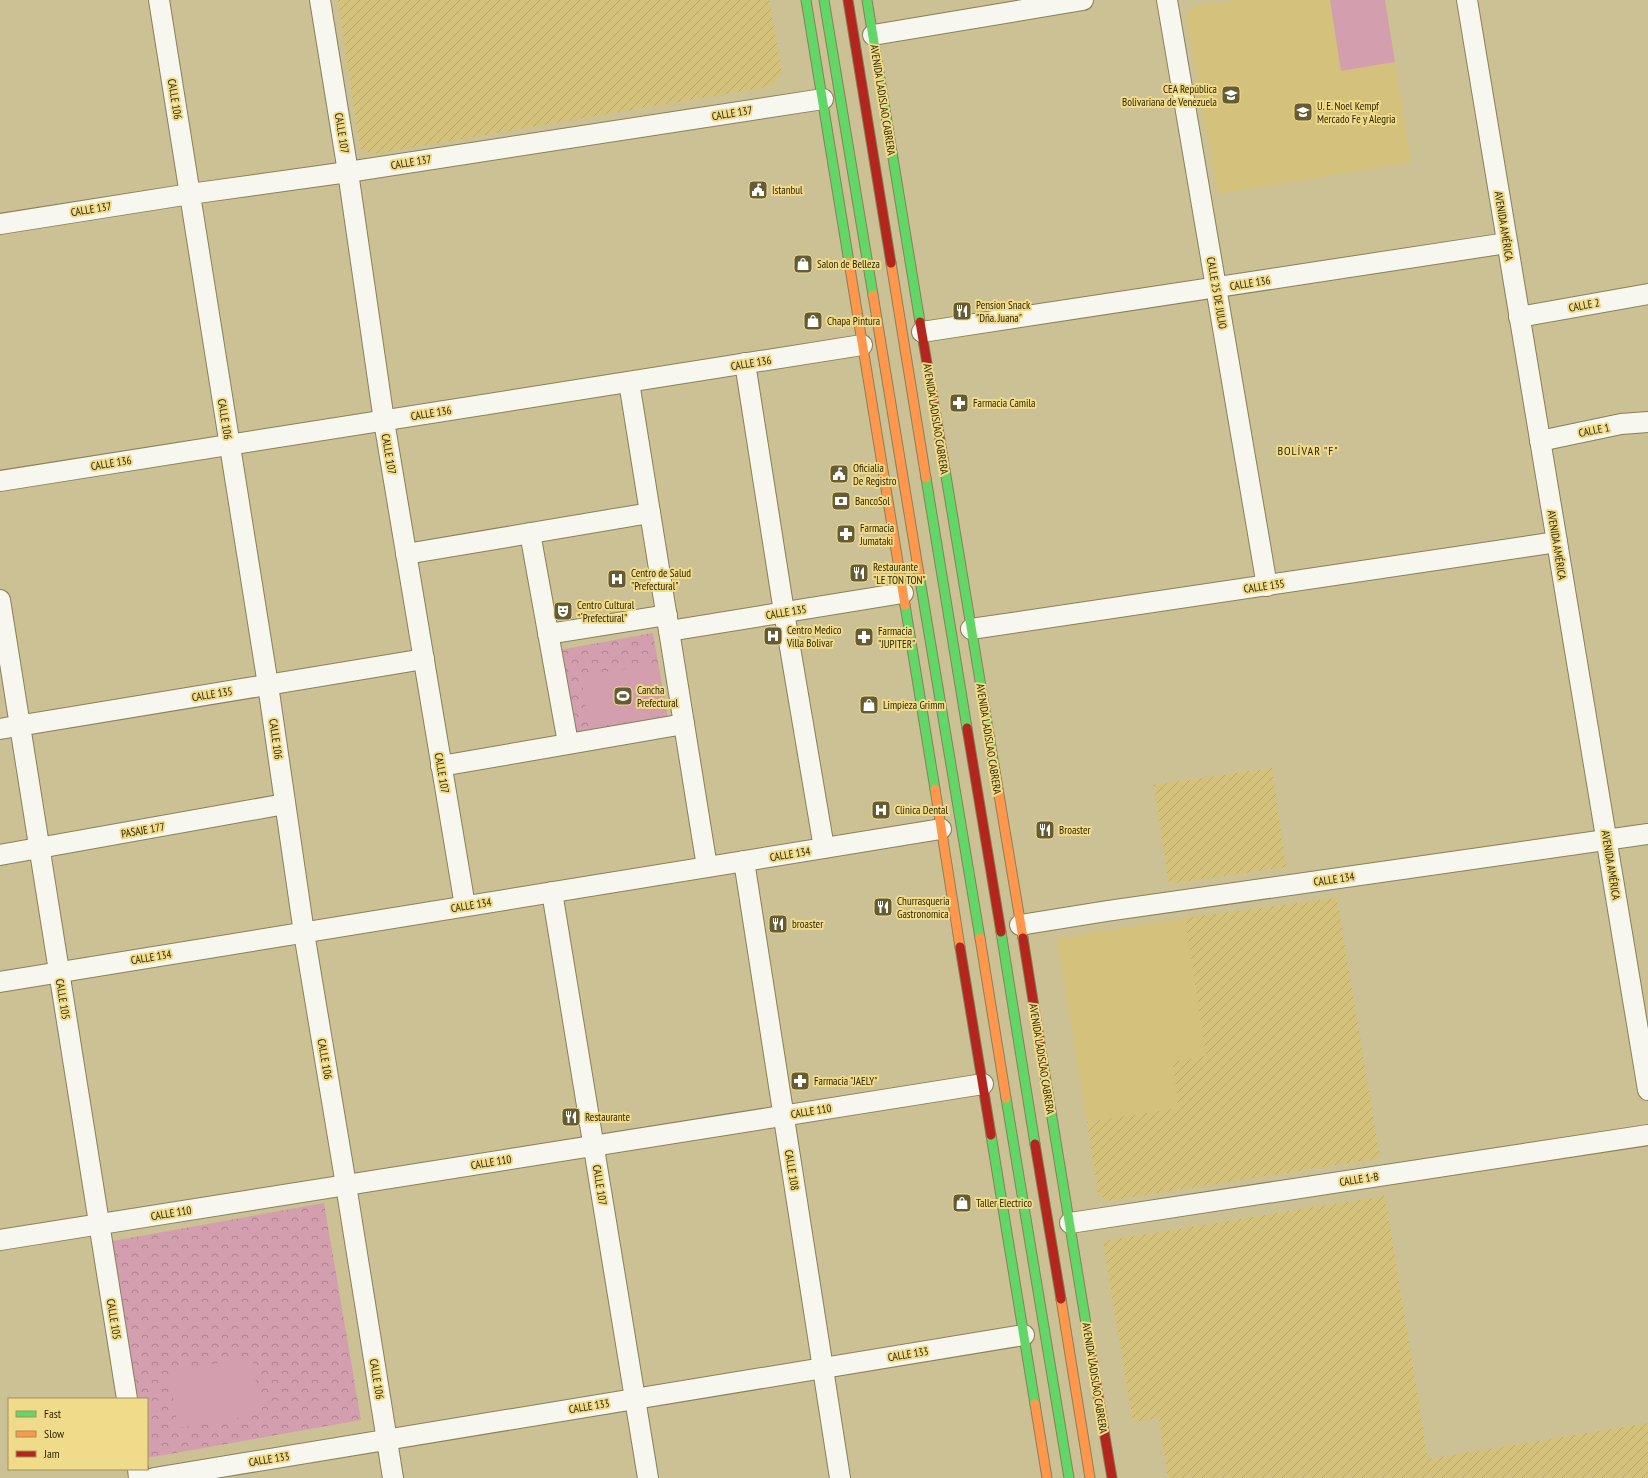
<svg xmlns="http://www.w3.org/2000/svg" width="1648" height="1478" font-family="'PT Sans Narrow',sans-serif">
<defs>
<pattern id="industrial-furrows" width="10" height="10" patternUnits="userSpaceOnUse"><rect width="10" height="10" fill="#d4c27c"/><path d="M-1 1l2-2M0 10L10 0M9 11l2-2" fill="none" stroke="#b6a76a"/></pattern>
<pattern id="park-crowns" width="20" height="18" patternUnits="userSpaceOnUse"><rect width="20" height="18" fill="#d39faf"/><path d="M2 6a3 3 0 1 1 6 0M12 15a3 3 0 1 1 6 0" fill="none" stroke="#ac818c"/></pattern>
</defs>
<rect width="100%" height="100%" fill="#ccc194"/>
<!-- built -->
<g fill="#d4c27c">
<path d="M1236,0H1385L1411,162L1218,194L1186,16L1193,7Z"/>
<path d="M1185,918L1206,1056L1179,1108L1087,1122L1057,939Z"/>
</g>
<!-- industrial -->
<g fill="url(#industrial-furrows)">
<path d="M338,0H769L782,72L773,86L373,154L360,149Z"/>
<path d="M1272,768L1286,867L1169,884L1154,785Z"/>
<path d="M1337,898L1380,1158L1108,1201L1098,1193L1087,1122L1179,1108L1172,1062L1206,1056L1185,918Z"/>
<path d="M1385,1196L1428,1459L1648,1423V1478H1168L1159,1418L1133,1422L1103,1241Z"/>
</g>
<!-- park -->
<g fill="url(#park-crowns)">
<path d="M653,633L668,719L574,737L559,650Z"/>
<path d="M324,1203L361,1420L147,1458V1399H134L107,1242Z"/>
</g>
<!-- pitch -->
<g fill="#d39faf">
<path d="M1330,0H1385L1395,62L1341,71Z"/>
<path d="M657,664L665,715L589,728L581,676Z"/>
<path d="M252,1358L261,1414L178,1428L169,1371Z"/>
</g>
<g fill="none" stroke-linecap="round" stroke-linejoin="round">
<!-- street casing -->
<g stroke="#888058" stroke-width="22">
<g id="street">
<path d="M159,0L268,685L304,933L346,1185L393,1478"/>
<path d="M320,0L348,172L384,421L465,906"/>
<path d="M1167,0L1267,586"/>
<path d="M1467,0L1648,1090"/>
<path d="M873,35L1083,0"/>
<path d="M0,224L190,194L348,172L823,99"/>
<path d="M1519,317L1648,294"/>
<path d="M922,332L1507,243"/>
<path d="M745,363L784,612L824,848"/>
<path d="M629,382L707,867"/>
<path d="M1540,441L1621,424L1648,422"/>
<path d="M0,481L862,345"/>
<path d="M530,533L568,743"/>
<path d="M406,554L650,513"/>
<path d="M0,600L127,1399"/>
<path d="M971,629L1557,542"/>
<path d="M669,631L903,593"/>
<path d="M548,634L667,615"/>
<path d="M0,729L424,659"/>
<path d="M441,766L684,724"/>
<path d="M0,855L285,804"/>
<path d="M744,861L840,1478"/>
<path d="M552,892L648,1478"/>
<path d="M1020,925L1107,911L1648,834"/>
<path d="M0,982L941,829"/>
<path d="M1070,1223L1648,1135"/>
<path d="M0,1240L983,1084"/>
<path d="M138,1469L139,1478"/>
<path d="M154,1478L1024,1335"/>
</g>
</g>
<!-- fast casing -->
<g stroke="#888058" stroke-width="11">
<g id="fast">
<path d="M806,0L849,262"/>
<path d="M824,0L873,295"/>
<path d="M867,0L920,322"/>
<path d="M943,458L994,765"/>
<path d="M926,478L967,728"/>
<path d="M920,580L980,938"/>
<path d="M905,605L935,789"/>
<path d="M1001,932L1035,1144"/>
<path d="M1044,1069L1090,1348"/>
<path d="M1006,1098L1069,1478"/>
<path d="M991,1135L1035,1404"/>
</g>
</g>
<!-- slow casing -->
<g stroke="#888058" stroke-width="11">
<g id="slow">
<path d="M849,262L905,605"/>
<path d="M891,263L926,478"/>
<path d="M873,295L920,580"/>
<path d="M994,765L1023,938"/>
<path d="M935,789L960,947"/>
<path d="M980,938L1006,1098"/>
<path d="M1061,1299L1090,1478"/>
<path d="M1035,1404L1047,1478"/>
</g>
</g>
<!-- jam casing -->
<g stroke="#888058" stroke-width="11">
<g id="jam">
<path d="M848,0L891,263"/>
<path d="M920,322L943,458"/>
<path d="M967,728L1001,932"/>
<path d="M1023,938L1044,1069"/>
<path d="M960,947L991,1135"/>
<path d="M1035,1144L1061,1299"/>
<path d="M1090,1348L1112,1478"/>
</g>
</g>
<!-- street -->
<use href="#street" stroke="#f7f6ef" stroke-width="20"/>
<!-- fast -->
<use href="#fast" stroke="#63d668" stroke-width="9"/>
<!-- slow -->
<use href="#slow" stroke="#ff974d" stroke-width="9"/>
<!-- jam -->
<use href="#jam" stroke="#b3261e" stroke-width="9"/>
</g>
<!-- icons -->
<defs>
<g id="school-square" transform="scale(1)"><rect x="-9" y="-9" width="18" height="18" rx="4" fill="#655c35" stroke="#f0db8a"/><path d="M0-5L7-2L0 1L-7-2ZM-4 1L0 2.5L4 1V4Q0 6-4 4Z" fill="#fff"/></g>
<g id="civic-square" transform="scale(1)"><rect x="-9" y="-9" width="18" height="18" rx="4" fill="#655c35" stroke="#f0db8a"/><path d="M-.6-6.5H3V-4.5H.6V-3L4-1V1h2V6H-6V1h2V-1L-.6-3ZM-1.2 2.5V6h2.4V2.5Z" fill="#fff"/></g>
<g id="shop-square" transform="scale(1)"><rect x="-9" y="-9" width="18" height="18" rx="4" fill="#655c35" stroke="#f0db8a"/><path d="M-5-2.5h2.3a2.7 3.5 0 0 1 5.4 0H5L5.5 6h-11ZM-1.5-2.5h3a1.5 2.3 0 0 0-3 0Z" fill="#fff"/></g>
<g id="restaurant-square" transform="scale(1)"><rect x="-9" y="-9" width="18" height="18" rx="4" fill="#655c35" stroke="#f0db8a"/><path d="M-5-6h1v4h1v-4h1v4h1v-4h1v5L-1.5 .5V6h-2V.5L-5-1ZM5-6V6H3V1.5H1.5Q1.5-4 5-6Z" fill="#fff"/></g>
<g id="pharmacy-square" transform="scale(1)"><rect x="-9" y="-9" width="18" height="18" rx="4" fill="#655c35" stroke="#f0db8a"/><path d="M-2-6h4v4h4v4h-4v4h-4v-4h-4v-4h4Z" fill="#fff"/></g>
<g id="bank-square" transform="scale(1)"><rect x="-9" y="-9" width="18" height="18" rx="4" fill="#655c35" stroke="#f0db8a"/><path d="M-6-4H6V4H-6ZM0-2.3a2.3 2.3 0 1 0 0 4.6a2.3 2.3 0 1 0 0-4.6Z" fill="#fff"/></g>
<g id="hospital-square" transform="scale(1)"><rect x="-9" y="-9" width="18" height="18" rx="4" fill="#655c35" stroke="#f0db8a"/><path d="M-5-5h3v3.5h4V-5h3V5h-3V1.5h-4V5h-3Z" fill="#fff"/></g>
<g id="theatre-square" transform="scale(1)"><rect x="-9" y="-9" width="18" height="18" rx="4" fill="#655c35" stroke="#f0db8a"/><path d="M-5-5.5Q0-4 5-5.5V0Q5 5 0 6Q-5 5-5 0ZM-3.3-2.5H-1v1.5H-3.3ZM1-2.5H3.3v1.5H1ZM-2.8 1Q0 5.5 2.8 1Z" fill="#fff"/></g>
<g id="stadium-square" transform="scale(1)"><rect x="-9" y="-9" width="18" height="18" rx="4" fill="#655c35" stroke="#f0db8a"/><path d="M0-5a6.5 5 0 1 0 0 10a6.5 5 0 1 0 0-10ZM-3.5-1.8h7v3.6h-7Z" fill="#fff"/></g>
</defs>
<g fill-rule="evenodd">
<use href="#school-square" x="1231" y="95"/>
<use href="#school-square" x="1303" y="112"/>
<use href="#civic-square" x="758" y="190"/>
<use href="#shop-square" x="803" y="264"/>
<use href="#restaurant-square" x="962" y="311"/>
<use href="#shop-square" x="813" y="321"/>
<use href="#pharmacy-square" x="959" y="403"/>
<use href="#civic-square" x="839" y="474"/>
<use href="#bank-square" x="841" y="501"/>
<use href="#pharmacy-square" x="846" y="534"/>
<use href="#restaurant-square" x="859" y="573"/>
<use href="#hospital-square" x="617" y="579"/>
<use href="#theatre-square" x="563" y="611"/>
<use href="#hospital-square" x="773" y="636"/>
<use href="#pharmacy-square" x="864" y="637"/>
<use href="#stadium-square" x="623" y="696"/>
<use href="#shop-square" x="869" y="705"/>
<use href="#hospital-square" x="881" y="810"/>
<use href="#restaurant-square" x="1045" y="830"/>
<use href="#restaurant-square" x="883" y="907"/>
<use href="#restaurant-square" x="778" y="924"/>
<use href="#pharmacy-square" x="800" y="1081"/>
<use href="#restaurant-square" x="571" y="1117"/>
<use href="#shop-square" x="962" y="1203"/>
</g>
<g text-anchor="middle" stroke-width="4" stroke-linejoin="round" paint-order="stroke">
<!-- poi labels -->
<g font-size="11" fill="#2d2502" stroke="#f0db8a" text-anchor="start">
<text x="1217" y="93" text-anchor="end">CEA República<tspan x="1217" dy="13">Bolivariana de Venezuela</tspan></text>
<text x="1317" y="110">U. E. Noel Kempf<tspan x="1317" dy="13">Mercado Fe y Alegria</tspan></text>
<text x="772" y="194">Istanbul</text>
<text x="817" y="268">Salon de Belleza</text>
<text x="976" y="309">Pension Snack<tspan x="976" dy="13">"Dña. Juana"</tspan></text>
<text x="827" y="325">Chapa Pintura</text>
<text x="973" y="407">Farmacia Camila</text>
<text x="853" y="472">Oficialia<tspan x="853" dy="13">De Registro</tspan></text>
<text x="855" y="505">BancoSol</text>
<text x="860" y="532">Farmacia<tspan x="860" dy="13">Jumataki</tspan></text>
<text x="873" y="571">Restaurante<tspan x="873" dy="13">"LE TON TON"</tspan></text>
<text x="631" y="577">Centro de Salud<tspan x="631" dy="13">"Prefectural"</tspan></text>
<text x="577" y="609">Centro Cultural<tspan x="577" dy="13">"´Prefectural"</tspan></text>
<text x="787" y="634">Centro Medico<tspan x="787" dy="13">Villa Bolivar</tspan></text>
<text x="878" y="635">Farmacia<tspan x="878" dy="13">"JUPITER"</tspan></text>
<text x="637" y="694">Cancha<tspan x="637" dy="13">Prefectural</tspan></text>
<text x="883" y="709">Limpieza Grimm</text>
<text x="895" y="814">Clinica Dental</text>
<text x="1059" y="834">Broaster</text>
<text x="897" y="905">Churrasqueria<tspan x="897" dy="13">Gastronomica</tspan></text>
<text x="792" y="928">broaster</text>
<text x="814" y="1085">Farmacia "JAELY"</text>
<text x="585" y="1121">Restaurante</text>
<text x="976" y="1207">Taller Electrico</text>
</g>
<!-- street labels -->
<g font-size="11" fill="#2d2502" stroke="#f0db8a">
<text transform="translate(175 99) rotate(81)" y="4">CALLE 106</text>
<text transform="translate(883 100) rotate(81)" y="4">AVENIDA LADISLAO CABRERA</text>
<text transform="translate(732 113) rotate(-9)" y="4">CALLE 137</text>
<text transform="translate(342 133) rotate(81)" y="4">CALLE 107</text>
<text transform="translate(411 162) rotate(-9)" y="4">CALLE 137</text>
<text transform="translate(91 209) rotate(-9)" y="4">CALLE 137</text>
<text transform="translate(1504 226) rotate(81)" y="4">AVENIDA AMÉRICA</text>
<text transform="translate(1250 283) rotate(-9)" y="4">CALLE 136</text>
<text transform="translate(1217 293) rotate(80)" y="4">CALLE 25 DE JULIO</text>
<text transform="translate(1584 305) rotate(-10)" y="4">CALLE 2</text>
<text transform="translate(751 363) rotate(-9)" y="4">CALLE 136</text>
<text transform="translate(431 413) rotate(-9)" y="4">CALLE 136</text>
<text transform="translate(225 419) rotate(81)" y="4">CALLE 106</text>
<text transform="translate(936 419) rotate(81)" y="4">AVENIDA LADISLAO CABRERA</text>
<text transform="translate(1594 430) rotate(-11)" y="4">CALLE 1</text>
<text transform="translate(389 454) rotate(80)" y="4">CALLE 107</text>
<text transform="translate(111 463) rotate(-9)" y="4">CALLE 136</text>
<text transform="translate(1557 545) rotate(81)" y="4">AVENIDA AMÉRICA</text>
<text transform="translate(1264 586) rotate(-8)" y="4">CALLE 135</text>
<text transform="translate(786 612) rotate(-9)" y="4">CALLE 135</text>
<text transform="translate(212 694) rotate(-9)" y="4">CALLE 135</text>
<text transform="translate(276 739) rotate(82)" y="4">CALLE 106</text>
<text transform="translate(989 739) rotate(81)" y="4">AVENIDA LADISLAO CABRERA</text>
<text transform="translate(442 773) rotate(80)" y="4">CALLE 107</text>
<text transform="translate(143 830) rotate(-10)" y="4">PASAJE 177</text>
<text transform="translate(790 854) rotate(-9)" y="4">CALLE 134</text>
<text transform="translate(1611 865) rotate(81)" y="4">AVENIDA AMÉRICA</text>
<text transform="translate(1334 879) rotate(-8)" y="4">CALLE 134</text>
<text transform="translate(471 905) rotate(-9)" y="4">CALLE 134</text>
<text transform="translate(151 957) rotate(-9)" y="4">CALLE 134</text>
<text transform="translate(63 999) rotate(81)" y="4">CALLE 105</text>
<text transform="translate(325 1059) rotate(80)" y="4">CALLE 106</text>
<text transform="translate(1042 1059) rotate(81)" y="4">AVENIDA LADISLAO CABRERA</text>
<text transform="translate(811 1111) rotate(-9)" y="4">CALLE 110</text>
<text transform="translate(491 1162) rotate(-9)" y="4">CALLE 110</text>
<text transform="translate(792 1170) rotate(81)" y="4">CALLE 108</text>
<text transform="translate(1359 1179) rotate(-9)" y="4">CALLE 1-B</text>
<text transform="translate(600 1185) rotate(81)" y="4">CALLE 107</text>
<text transform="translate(171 1213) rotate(-9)" y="4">CALLE 110</text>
<text transform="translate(114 1319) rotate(81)" y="4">CALLE 105</text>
<text transform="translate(908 1354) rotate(-9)" y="4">CALLE 133</text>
<text transform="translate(1095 1378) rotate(81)" y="4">AVENIDA LADISLAO CABRERA</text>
<text transform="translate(377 1379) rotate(81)" y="4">CALLE 106</text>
<text transform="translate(589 1406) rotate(-9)" y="4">CALLE 133</text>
<text transform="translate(269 1459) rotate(-9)" y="4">CALLE 133</text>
</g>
<!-- neighbourhood labels -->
<g font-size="12" letter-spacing="1" fill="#2d2502" stroke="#f0db8a">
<text x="1308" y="455">BOLÍVAR "F"</text>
</g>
</g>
<!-- legend -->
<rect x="8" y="1398" width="140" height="72" fill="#f0db8a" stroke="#a29254"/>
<rect x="16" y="1411" width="20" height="6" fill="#63d668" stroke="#a29254"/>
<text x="44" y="1418" font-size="12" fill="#2d2502">Fast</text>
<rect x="16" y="1431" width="20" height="6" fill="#ff974d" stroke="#a29254"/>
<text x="44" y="1438" font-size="12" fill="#2d2502">Slow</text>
<rect x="16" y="1451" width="20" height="6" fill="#b3261e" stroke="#a29254"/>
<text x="44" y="1458" font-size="12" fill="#2d2502">Jam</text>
</svg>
